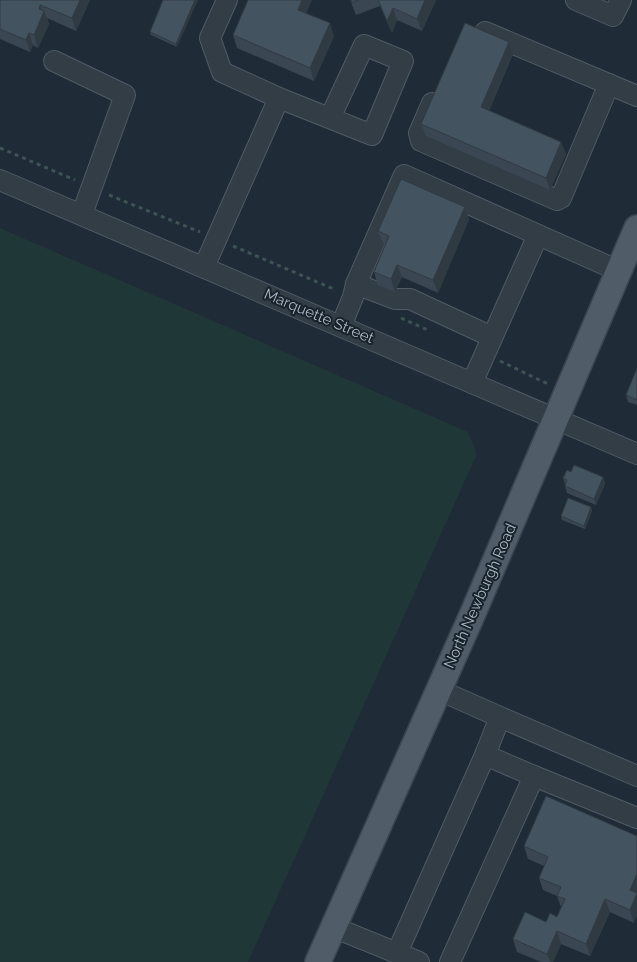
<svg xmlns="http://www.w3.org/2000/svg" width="637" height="962" font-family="Raleway,sans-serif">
<rect width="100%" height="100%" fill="#1f2b36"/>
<!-- green -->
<path fill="#203737" d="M0,228L468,432L477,454L248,962H0Z"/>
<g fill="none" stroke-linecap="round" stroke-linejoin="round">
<!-- minor casing -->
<g stroke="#505b65" stroke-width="22">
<g id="minor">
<path d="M576,0L613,16L621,0"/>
<path d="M485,32L637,96"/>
<path d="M54,61L125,95L82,214"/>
<path d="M279,98L372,135L403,61L364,45L330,118"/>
<path d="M432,103L419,133L421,141L557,200L561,198L609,84"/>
<path d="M0,180L637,454"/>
<path d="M204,267L279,98L222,72L210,38L227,0"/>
<path d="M356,284L395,299H410L492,337"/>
<path d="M341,326L353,297L356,284L404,175L619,271"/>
<path d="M472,383L538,235"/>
<path d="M439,690L500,717L485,755L534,776"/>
<path d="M500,717L637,776"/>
<path d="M333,927L419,962"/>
<path d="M397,953L485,755"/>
<path d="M450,962L534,776L637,818"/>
</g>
</g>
<!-- major casing -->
<g stroke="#3c4650" stroke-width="28">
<path id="major" d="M318,962L473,613L637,228"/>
</g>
<!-- path -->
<g stroke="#3e5354" stroke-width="3" stroke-dasharray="4 4" stroke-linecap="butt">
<path d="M0,148L75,180"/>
<path d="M109,195L200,232"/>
<path d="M233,246L336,290"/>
<path d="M401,318L430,331"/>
<path d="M500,361L548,384"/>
</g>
<!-- minor -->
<use href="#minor" stroke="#323d46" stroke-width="20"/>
<!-- major -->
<use href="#major" stroke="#505c67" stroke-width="25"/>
</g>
<!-- wall -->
<g fill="#3a4753">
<path d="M0,0H90L76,31L47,18L49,24L38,48L33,45L30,52L0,39Z"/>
<path d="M163,0L177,47L151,35L150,32Z"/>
<path d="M248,0H312L306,13L334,36L314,81L237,48L233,35Z"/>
<path d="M350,0H436L422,31L397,20L392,33L380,6L356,15Z"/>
<path d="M513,54L489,111L561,142L566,154L550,190L426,136L421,124Z"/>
<path d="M469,219L438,293L402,277L395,292L378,285L374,272L386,245L383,243L378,231Z"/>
<path d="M637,368V405L628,402L626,395Z"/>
<path d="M571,472L603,477L605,484L596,505L567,493L565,486V484L563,478Z"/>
<path d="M591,507L592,511L585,529L562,520L561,516Z"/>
<path d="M637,836L634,923L610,912L590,956L561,944L553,962H541L517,952L513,939L557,917L561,907L557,896L543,890L539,878L544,866L528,859L524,846Z"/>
</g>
<!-- shaded-wall -->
<g fill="#303a43">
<path d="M80,0H90L76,31L72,18Z"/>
<path d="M195,0H198L177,47L176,44Z"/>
<path d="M302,0H312L303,22L298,10Z"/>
<path d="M425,0H436L422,31L417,19Z"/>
<path d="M40,5L43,13L44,11L49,24L38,48L34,35L39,9Z"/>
<path d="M393,8L397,20L392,33L387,21Z"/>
<path d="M330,23L334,36L314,81L310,68Z"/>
<path d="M29,33L33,45L30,52L26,40Z"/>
<path d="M509,42L513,54L485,120L481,107Z"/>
<path d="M561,142L566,154L550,190L546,178Z"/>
<path d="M465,207L469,219L438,293L433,280Z"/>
<path d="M397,265L402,277L395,292L391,279Z"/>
<path d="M603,477L605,484L596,505L594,499Z"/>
<path d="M591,507L592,511L585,529L584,526Z"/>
<path d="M637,874V916L634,923L630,910V890Z"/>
<path d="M605,899L610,912L590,956L586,944Z"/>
<path d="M557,931L561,944L553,962H550L547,954Z"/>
</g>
<!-- building -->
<g fill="#445360" stroke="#303a43">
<path d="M0,0H80L72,18L40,5L39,9L44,11L34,35L29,33L26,40L0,29Z"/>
<path d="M163,0H195L176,44L150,32Z"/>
<path d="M248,0H302L298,10L330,23L310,68L233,35Z"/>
<path d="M351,0H359L352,3Z"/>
<path d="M378,0H425L417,19L393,8L387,21Z"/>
<path d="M465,23L509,42L481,107L561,142L546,178L421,124Z"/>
<path d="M401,179L465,207L433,280L397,265L391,279L374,272L389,236L378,231Z"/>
<path d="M637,368V400L626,395Z"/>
<path d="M574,465L603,477L594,499L565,486L567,480L563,478L567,470L571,472Z"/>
<path d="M568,498L591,507L584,526L561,516Z"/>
<path d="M546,796L637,836V874L630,890L637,893L630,910L605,899L586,944L557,931L547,954L513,939L525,912L546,922L550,913L557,917L565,899L557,896L561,887L539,878L548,857L524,846Z"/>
</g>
<g text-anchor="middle" stroke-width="4" stroke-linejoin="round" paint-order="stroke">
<!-- street labels -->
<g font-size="15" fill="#acb8c4" stroke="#18222b">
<text transform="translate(319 316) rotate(23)" y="5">Marquette Street</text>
<text transform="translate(480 596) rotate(-66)" y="5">North Newburgh Road</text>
</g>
</g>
</svg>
